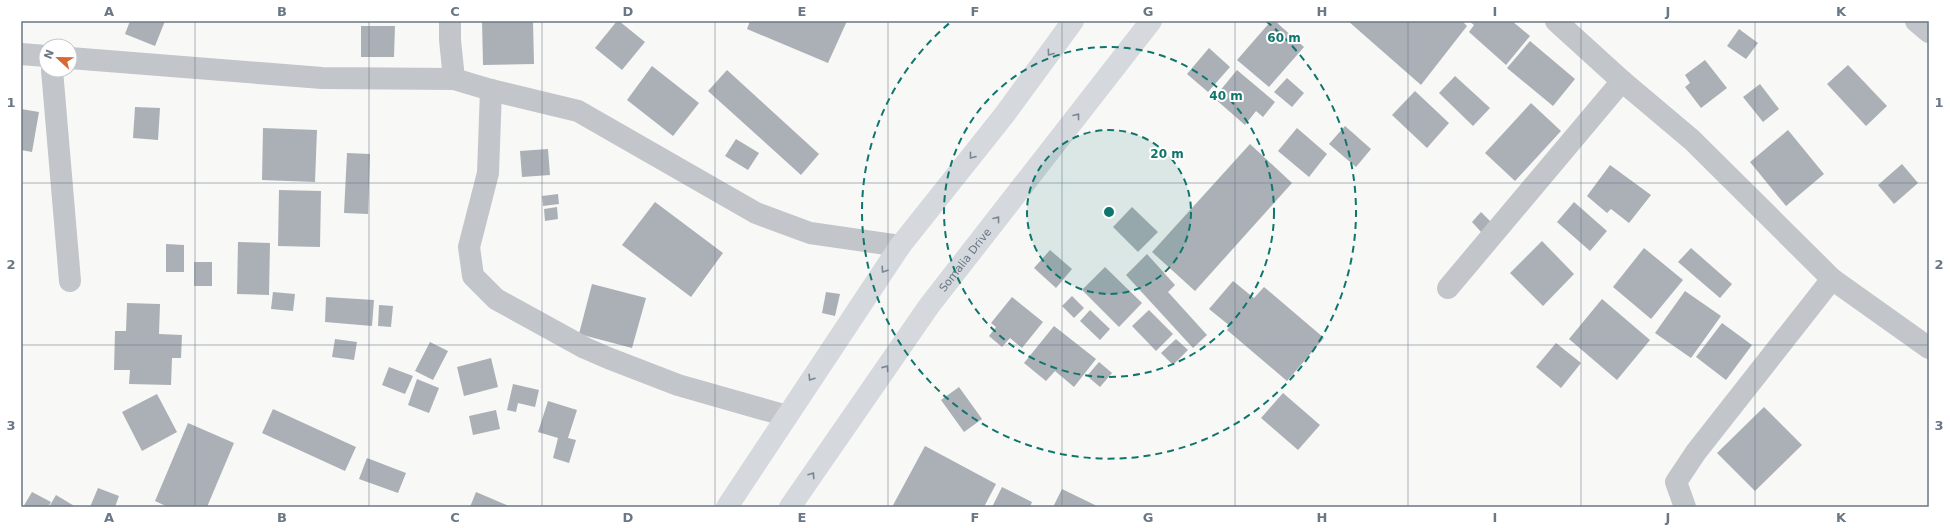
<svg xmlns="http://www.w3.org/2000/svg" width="1950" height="528" font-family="'DejaVu Sans',sans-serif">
<rect width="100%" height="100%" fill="#f8f8f6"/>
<!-- building -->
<g fill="#aab0b6">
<path d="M130,21H165L155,46L125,34Z"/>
<path d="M482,21H533L534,64L483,65Z"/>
<path d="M617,21H619L645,42L622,70L595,48Z"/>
<path d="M750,21H847L828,63L747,29Z"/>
<path d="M1271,21H1275L1304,47L1269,87L1237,60Z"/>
<path d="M1348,21H1462L1467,26L1421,85Z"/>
<path d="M1469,21H1512L1530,36L1506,65L1469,32L1474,25Z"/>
<path d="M361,26H395L394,57H361Z"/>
<path d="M1739,29L1758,43L1746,59L1727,46Z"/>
<path d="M1530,41L1575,79L1553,106L1507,68Z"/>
<path d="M1209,48L1230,67L1208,92L1187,74Z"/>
<path d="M1705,60L1727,88L1701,108L1685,87L1690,83L1685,75Z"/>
<path d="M1848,65L1887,106L1866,126L1827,84Z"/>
<path d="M652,66L699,103L673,136L627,100Z"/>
<path d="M727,70L819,154L801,175L708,91Z"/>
<path d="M1237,70L1275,102L1263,117L1256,111L1245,125L1214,98Z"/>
<path d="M1455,76L1490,108L1473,126L1439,93Z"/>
<path d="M1287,78L1304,93L1292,107L1274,92Z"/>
<path d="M1760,84L1779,109L1763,122L1743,97Z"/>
<path d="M1415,91L1449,123L1427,148L1392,115Z"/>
<path d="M1531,103L1561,131L1515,181L1485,153Z"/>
<path d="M135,107L160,108L158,140L133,138Z"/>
<path d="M21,109L39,112L32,152L21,150Z"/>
<path d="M1345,126L1371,149L1356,167L1329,144Z"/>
<path d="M263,128L317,130L315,182L262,180Z"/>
<path d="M1297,128L1327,154L1309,177L1278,151Z"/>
<path d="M1788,130L1824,174L1786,206L1750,162Z"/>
<path d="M736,139L759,153L748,170L725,156Z"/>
<path d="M1250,144L1292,183L1195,291L1152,252Z"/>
<path d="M548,149L550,175L522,177L520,151Z"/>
<path d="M347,153L370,154L368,214L344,213Z"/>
<path d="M1902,164L1918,183L1894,204L1878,185Z"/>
<path d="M1610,165L1651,195L1629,223L1611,209L1607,213L1587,196Z"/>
<path d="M279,190L321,191L320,247L278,246Z"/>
<path d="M558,194L559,204L543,206L542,196Z"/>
<path d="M655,202L723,253L691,297L622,245Z"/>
<path d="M1574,202L1607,231L1590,251L1557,222Z"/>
<path d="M557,207L558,219L545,221L544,209Z"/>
<path d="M1132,207L1158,232L1138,252L1113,227Z"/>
<path d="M1481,212L1492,223L1482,233L1472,222Z"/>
<path d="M1542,241L1574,274L1543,306L1510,273Z"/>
<path d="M238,242L270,243L269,295L237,294Z"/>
<path d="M166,244L184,245V272H166Z"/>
<path d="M1644,248L1683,280L1651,319L1613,287Z"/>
<path d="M1691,248L1732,284L1720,298L1678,262Z"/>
<path d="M1050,250L1072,269L1056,288L1034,268Z"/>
<path d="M1147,254L1175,285L1168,292L1207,335L1193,348L1126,275Z"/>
<rect x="194" y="262" width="18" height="24"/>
<path d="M1105,267L1142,303L1119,327L1082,290Z"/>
<path d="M1233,281L1254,298L1264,287L1324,338L1287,381L1227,330L1230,326L1209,309Z"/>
<path d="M592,284L646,298L632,348L579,334Z"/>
<path d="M1685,291L1721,316L1691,358L1655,333Z"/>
<path d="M273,292L295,294L293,311L271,309Z"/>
<path d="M826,292L840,294L835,316L822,313Z"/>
<path d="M1072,296L1084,308L1074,318L1062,306Z"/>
<path d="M326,297L374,300L372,326L325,322Z"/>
<path d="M1012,297L1043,322L1022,348L1010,338L1002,347L989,336L996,327L991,323Z"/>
<path d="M1602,299L1650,340L1617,380L1569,339Z"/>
<path d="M127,303L160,304L159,334L182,335L181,358H172L171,385L129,384L130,370H114L115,331H126Z"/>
<path d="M379,305L393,306L391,327L378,326Z"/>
<path d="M1090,310L1110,329L1100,340L1080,321Z"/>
<path d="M1149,310L1173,334L1156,351L1132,326Z"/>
<path d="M1722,323L1752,345L1726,380L1696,357Z"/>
<path d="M1054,326L1096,359L1074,387L1055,371L1046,381L1024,363Z"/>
<path d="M335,339L357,342L354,360L332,357Z"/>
<path d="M1176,339L1188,350L1173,365L1161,353Z"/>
<path d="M430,342L448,351L433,380L415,371Z"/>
<path d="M1556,343L1581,363L1561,388L1536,367Z"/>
<path d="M491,358L498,387L464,396L457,367Z"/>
<path d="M1099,362L1112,373L1100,387L1087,376Z"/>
<path d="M389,367L413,376L405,394L382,385Z"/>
<path d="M417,379L439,388L429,413L408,405Z"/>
<path d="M513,384L539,390L535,407L518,403L516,412L507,410Z"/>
<path d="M959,387L982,419L964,432L941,400Z"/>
<path d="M1283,393L1320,425L1298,450L1261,418Z"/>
<path d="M157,394L177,432L142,451L122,412Z"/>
<path d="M548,401L577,410L568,438L576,440L569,463L553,458L558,438L538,432Z"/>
<path d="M1764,407L1802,445L1755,491L1717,453Z"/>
<path d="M273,409L356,447L345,471L262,433Z"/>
<path d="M496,410L500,429L473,435L469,416Z"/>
<path d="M188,423L234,443L207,507H168L155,501Z"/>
<path d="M925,446L996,484L984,507H892Z"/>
<path d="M367,458L406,473L398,493L359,479Z"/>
<path d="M1002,487L1032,502L1030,507H992Z"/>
<path d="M98,488L119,496L115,507H90Z"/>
<path d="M1062,489L1099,507H1053Z"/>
<path d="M32,492L51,502L48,507H23Z"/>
<path d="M476,492L511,507H470Z"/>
<path d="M56,495L76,507H49Z"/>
</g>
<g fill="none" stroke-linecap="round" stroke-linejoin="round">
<!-- street -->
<g stroke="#c2c5c9" stroke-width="22">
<path d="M450,21V40L454,79"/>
<path d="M1556,21L1622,81L1692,140L1832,279L1929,348"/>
<path d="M1916,21L1929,32"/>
<path d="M21,54L46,56"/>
<path d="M70,58L322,78L454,79L491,90L578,111L756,213L810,233L900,246"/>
<path d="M52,70L70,281"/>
<path d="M491,90L488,173L469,247L473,276L496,299L585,348L608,358L678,385L787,416"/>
<path d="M1448,288L1622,81"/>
<path d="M1685,507L1676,482L1696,452L1832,279"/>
</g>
<!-- primary -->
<g stroke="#d5d9dd" stroke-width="22">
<path d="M727,507L900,246L1005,114L1073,21"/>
<path id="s1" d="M790,507L929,306L1151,21"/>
</g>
</g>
<!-- one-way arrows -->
<defs><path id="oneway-chevron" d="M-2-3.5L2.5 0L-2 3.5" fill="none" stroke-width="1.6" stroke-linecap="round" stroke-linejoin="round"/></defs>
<g stroke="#7a8692">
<use href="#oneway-chevron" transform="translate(1050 53) rotate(126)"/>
<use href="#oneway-chevron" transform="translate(1077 116) rotate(-52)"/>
<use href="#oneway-chevron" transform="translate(972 156) rotate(128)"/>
<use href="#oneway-chevron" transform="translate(997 219) rotate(-52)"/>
<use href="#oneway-chevron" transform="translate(884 270) rotate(124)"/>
<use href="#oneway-chevron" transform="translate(886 368) rotate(-55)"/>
<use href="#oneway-chevron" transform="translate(811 378) rotate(123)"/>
<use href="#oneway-chevron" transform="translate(812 475) rotate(-56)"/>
</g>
<!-- grid -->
<path fill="none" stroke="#6a7785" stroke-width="1" stroke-opacity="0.55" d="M195,21V507M369,21V507M542,21V507M715,21V507M888,21V507M1062,21V507M1235,21V507M1408,21V507M1581,21V507M1755,21V507M21,183H1929M21,345H1929"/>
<!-- distance rings -->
<circle cx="1109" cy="212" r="82" fill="#0f766e" fill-opacity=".12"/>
<g fill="none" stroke="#0f766e" stroke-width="2" stroke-dasharray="7 5">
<circle cx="1109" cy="212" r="82"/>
<circle cx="1109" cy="212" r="165"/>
<path d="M1266 21A247 247 0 1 1 952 21"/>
</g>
<g text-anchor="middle" stroke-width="4" stroke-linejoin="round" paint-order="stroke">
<!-- street labels -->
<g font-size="11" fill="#6a7785" stroke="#fff">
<text dy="4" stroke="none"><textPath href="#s1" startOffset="303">Somalia Drive</textPath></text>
</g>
</g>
<circle cx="1109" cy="212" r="6" fill="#0f766e" stroke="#fff" stroke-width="2"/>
<g font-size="12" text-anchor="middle" font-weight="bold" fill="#0f766e" stroke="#fff" stroke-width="4" stroke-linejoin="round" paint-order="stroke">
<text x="1284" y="42">60 m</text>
<text x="1226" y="100">40 m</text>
<text x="1167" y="158">20 m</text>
</g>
<!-- border -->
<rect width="1950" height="528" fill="none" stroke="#ffffff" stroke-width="44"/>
<!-- north arrow -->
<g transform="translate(58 58) rotate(292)"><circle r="19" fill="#ffffff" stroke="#c3c9ce"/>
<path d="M0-3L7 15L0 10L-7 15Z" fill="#d76937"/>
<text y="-6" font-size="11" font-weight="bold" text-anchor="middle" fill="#6a7785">N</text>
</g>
<rect x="22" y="22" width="1906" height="484" fill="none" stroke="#6a7785" stroke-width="1.5"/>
<g font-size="13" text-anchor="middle" font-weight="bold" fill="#6a7785">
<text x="109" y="16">A</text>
<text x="282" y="16">B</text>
<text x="455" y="16">C</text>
<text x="628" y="16">D</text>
<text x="802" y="16">E</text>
<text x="975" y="16">F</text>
<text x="1148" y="16">G</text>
<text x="1322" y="16">H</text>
<text x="1495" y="16">I</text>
<text x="1668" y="16">J</text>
<text x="1841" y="16">K</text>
<text x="11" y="107">1</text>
<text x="1939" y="107">1</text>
<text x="11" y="269">2</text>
<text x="1939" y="269">2</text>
<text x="11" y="430">3</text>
<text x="1939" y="430">3</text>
<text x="109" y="522">A</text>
<text x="282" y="522">B</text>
<text x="455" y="522">C</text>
<text x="628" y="522">D</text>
<text x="802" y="522">E</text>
<text x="975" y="522">F</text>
<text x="1148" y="522">G</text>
<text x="1322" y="522">H</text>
<text x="1495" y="522">I</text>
<text x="1668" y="522">J</text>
<text x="1841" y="522">K</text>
</g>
</svg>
